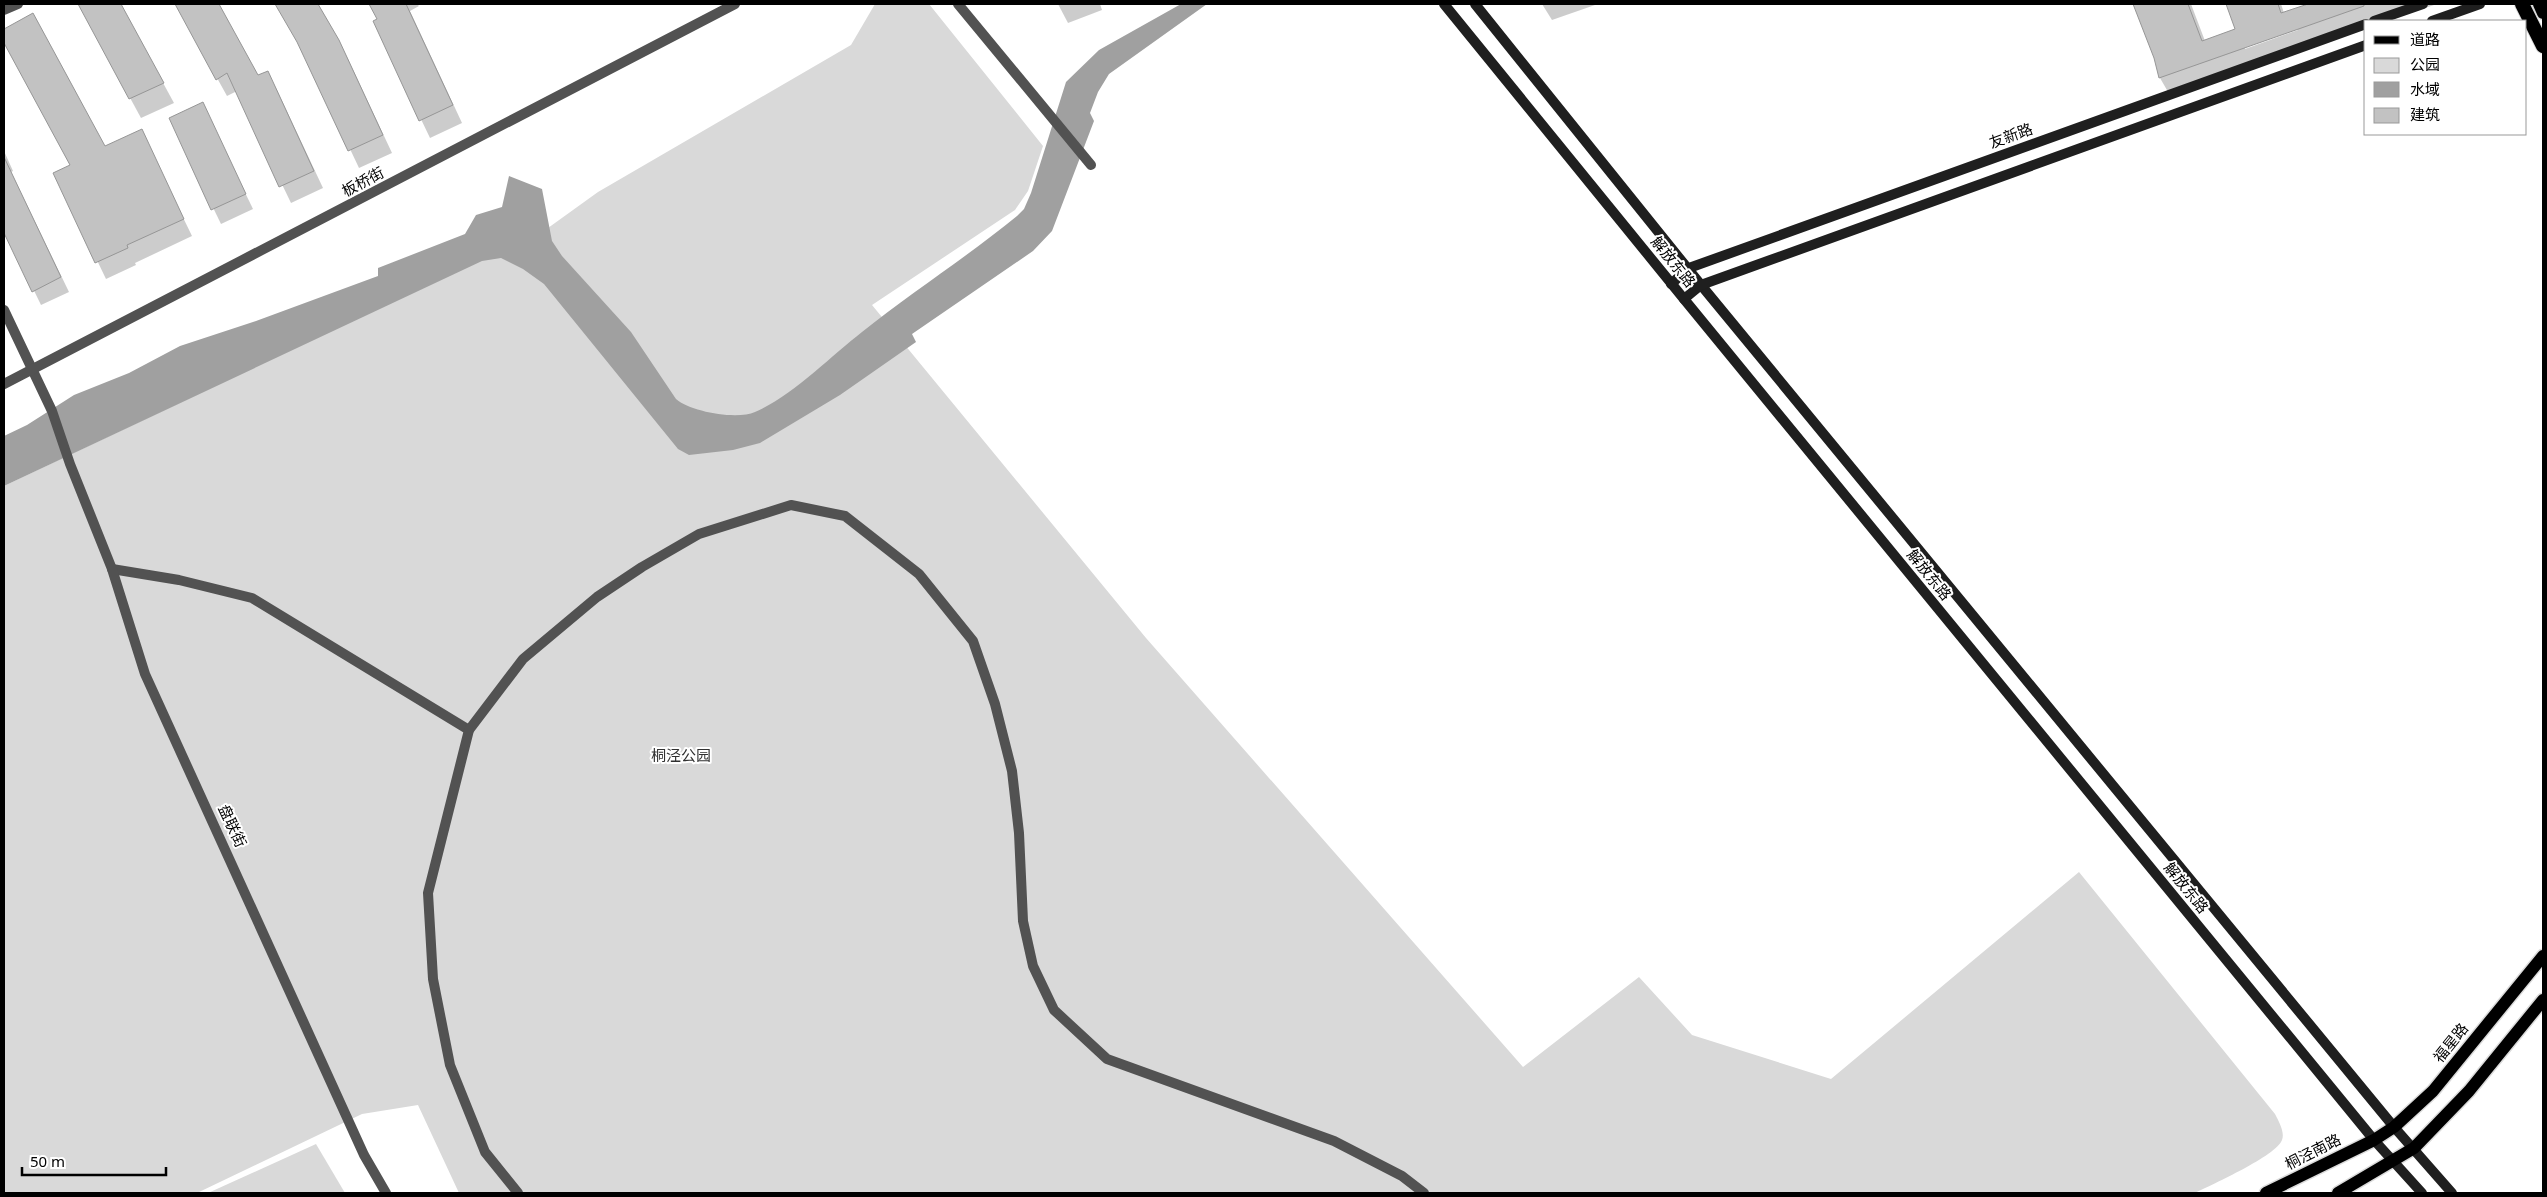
<svg xmlns="http://www.w3.org/2000/svg" width="2547" height="1197" font-family="'Noto Sans','Noto Sans SC',sans-serif">
<rect width="100%" height="100%" fill="#fff"/>
<!-- green -->
<g fill="#d9d9d9">
<path d="M875,4H929L1043,146L1028,191L1015,210L872,305L1146,638L1523,1067L1639,977L1692,1035L1831,1079L2079,872L2275,1114C2279,1122 2285,1132 2282,1140C2276,1156 2213,1184 2195,1193H459L418,1105L362,1114L197,1193H4V486L548,228L598,192L851,45Z"/>
<path d="M316,1144L345,1193H208Z"/>
</g>
<!-- water -->
<path fill="#a0a0a0" d="M1181,4H1207L1109,74L1098,92L1090,113L1094,121L1052,231L1033,251L912,334L916,342L840,395L760,443L733,450L689,455L678,449L544,284L523,269L501,258L482,261L4,486V436L27,425L74,395L129,373L180,346L256,321L378,276V268L465,234L476,215L502,207L509,176L542,189L552,241L562,256L631,332L676,399C691,412 737,420 755,412C791,397 831,356 862,332C912,292 967,257 1017,216L1024,209L1031,193L1066,82L1099,50Z"/>
<!-- shadow -->
<g fill="#0003" fill-rule="evenodd">
<path d="M79,4H120L174,103L141,118Z"/>
<path d="M176,4H218L258,77L267,72L277,90L323,188L291,203L237,91L227,96Z"/>
<path d="M278,4H318L348,59L392,153L359,168L299,41Z"/>
<path d="M370,4H417L419,6L410,11L462,123L430,138L374,21L379,19Z"/>
<path d="M1058,4H1100L1102,10L1068,23Z"/>
<path d="M1542,4H1594L1595,5L1552,20Z"/>
<path d="M2134,4H2191L2205,41L2237,30L2227,4H2281L2284,13L2311,4H2437L2387,21H2366L2171,97L2160,78L2155,58ZM2298,28V30L2245,49V47Z"/>
<path d="M33,14L105,148L141,131L192,236L135,263L136,265L106,279L55,173L71,166L4,40V30Z"/>
<path d="M202,104L253,209L221,224L170,119Z"/>
<path d="M4,151L13,171L11,172L69,292L41,305L4,229Z"/>
</g>
<!-- building -->
<g fill="#c2c2c2" stroke="#969696">
<path d="M78,4H121L164,83L129,99Z"/>
<path d="M175,4H219L258,75L268,71L314,171L279,187L227,73L216,80Z"/>
<path d="M275,4H318L339,40L383,135L348,151L297,42Z"/>
<path d="M369,4H406L453,105L419,121L373,21L377,19Z"/>
<path d="M2133,4H2188L2202,41L2235,29L2226,4H2278L2281,13L2308,4H2364V6L2159,78L2154,58Z"/>
<path d="M33,13L105,146L142,129L184,219L127,245L128,248L95,263L53,173L70,165L4,43V29Z"/>
<path d="M203,102L246,194L211,210L169,118Z"/>
<path d="M4,157L61,277L32,292L4,233Z"/>
</g>
<g fill="none" stroke-linecap="round" stroke-linejoin="round">
<!-- primary casing -->
<g stroke="#dbdbdb" stroke-width="15">
<g id="primary">
<path d="M2539,4L2543,13"/>
<path d="M2266,1193L2374,1140L2394,1127L2433,1091L2543,956"/>
<path d="M2338,1193L2414,1148L2469,1091L2543,1000"/>
</g>
</g>
<!-- trunk casing -->
<g stroke="#dbdbdb" stroke-width="16">
<path id="trunk" d="M2522,4L2543,46"/>
</g>
<!-- service -->
<g stroke="#525252" stroke-width="10">
<path d="M958,4L1091,165"/>
<path d="M112,569L179,580L252,598L469,730"/>
<path d="M518,1193L485,1152L450,1065L433,979L428,893L469,730L523,659L597,597L642,567L699,534L791,505L845,516L919,574L973,641L995,704L1012,771L1019,833L1023,921L1033,966L1054,1010L1107,1059L1334,1141L1402,1176L1424,1193"/>
</g>
<!-- minor -->
<g stroke="#525252" stroke-width="10">
<path d="M4,10L18,4"/>
<path d="M4,310L52,411L70,464L112,569L145,674L364,1155L386,1193"/>
<path d="M4,384L735,4"/>
</g>
<!-- secondary -->
<g stroke="#1f1f1f" stroke-width="10">
<path d="M1444,4L1684,299L2374,1140L2422,1193"/>
<path d="M1475,4L1701,285L2394,1127L2452,1193"/>
<path d="M2374,21L2423,4"/>
<path d="M2432,21L2480,4"/>
<path d="M1671,284L1689,268L2366,24"/>
<path d="M1684,299L1701,285L2366,45"/>
</g>
<!-- primary -->
<use href="#primary" stroke="#000" stroke-width="12"/>
<!-- trunk -->
<use href="#trunk" stroke="#000" stroke-width="14"/>
</g>
<g text-anchor="middle" stroke-width="4" stroke-linejoin="round" paint-order="stroke">
<!-- street labels -->
<g font-size="15" fill="#000" stroke="#fff">
<text transform="translate(2011 136) rotate(-20)" y="5">友新路</text>
<text transform="translate(363 182) rotate(-28)" y="5">板桥街</text>
<text transform="translate(1673 262) rotate(51)" y="5">解放东路</text>
<text transform="translate(1929 575) rotate(51)" y="5">解放东路</text>
<text transform="translate(232 826) rotate(65)" y="5">盘联街</text>
<text transform="translate(2186 888) rotate(51)" y="5">解放东路</text>
<text transform="translate(2451 1043) rotate(-51)" y="5">福星路</text>
<text transform="translate(2313 1152) rotate(-27)" y="5">桐泾南路</text>
</g>
<!-- park labels -->
<g font-size="15" fill="#303030" stroke="#fff">
<text x="681" y="761">桐泾公园</text>
</g>
</g>
<!-- border -->
<rect width="2547" height="1197" fill="none" stroke="#000000" stroke-width="10"/>
<!-- legend -->
<rect x="2364" y="20" width="162" height="115" fill="#ffffff" stroke="#999999"/>
<rect x="2374" y="36" width="25" height="8" fill="#000000" stroke="#999999"/>
<text x="2410" y="45" font-size="15" fill="#000000">道路</text>
<rect x="2374" y="58" width="25" height="15" fill="#d9d9d9" stroke="#999999"/>
<text x="2410" y="70" font-size="15" fill="#000000">公园</text>
<rect x="2374" y="82" width="25" height="15" fill="#a0a0a0" stroke="#999999"/>
<text x="2410" y="95" font-size="15" fill="#000000">水域</text>
<rect x="2374" y="108" width="25" height="15" fill="#c2c2c2" stroke="#999999"/>
<text x="2410" y="120" font-size="15" fill="#000000">建筑</text>
<!-- scale -->
<path d="M22 1167v8h144v-8" fill="none" stroke="#000000" stroke-width="2.5"/>
<text x="30" y="1167" font-size="15" fill="#000000" stroke="#ffffff" stroke-width="4" paint-order="stroke">50 m</text>
</svg>
